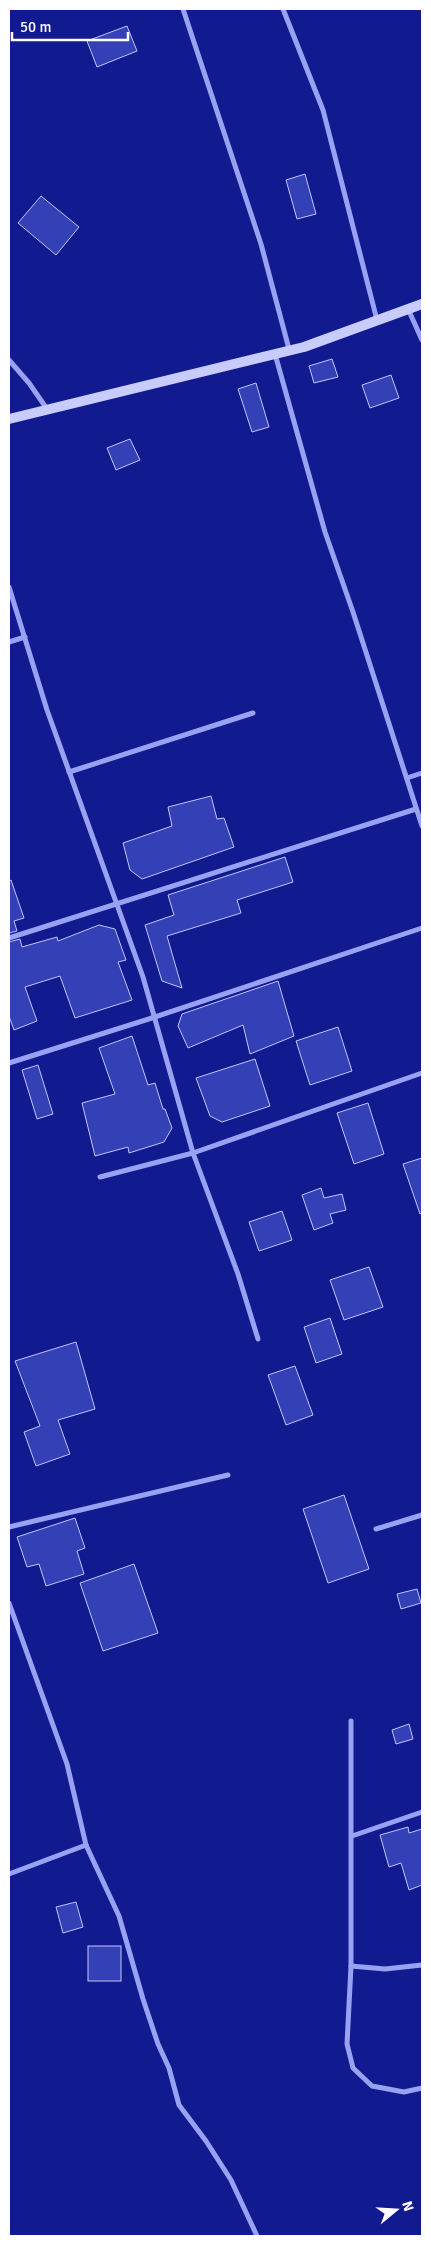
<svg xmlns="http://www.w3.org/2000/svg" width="431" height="2245" font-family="Signika,sans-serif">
<rect width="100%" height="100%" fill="#111a8e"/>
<!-- building -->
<g fill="#3440b6" stroke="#c1c6fd">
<path d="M127,26L137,51L97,67L87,41Z"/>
<path d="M305,174L316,214L297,219L286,180Z"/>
<path d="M41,196L79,227L56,255L18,223Z"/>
<path d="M332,359L338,377L314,383L309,366Z"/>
<path d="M391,375L399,398L370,408L362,385Z"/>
<path d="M256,383L269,427L252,432L238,389Z"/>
<path d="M130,439L140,460L116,470L107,448Z"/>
<path d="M211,796L217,819L224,818L234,847L142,879L130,870L123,843L172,826L168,807Z"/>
<path d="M285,857L293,882L237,900L241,913L167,936L182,988L162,981L145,925L174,915L168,895Z"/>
<path d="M11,880L24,918L14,921L17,931L9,933V881Z"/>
<path d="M99,925L115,929L126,960L118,962L132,1000L75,1018L60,976L25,987L37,1021L14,1030L9,1016V942L20,939L22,947L57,937L58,941Z"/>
<path d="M278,981L294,1036L250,1054L243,1025L188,1048L178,1026L182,1014Z"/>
<path d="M338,1027L352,1071L310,1085L296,1041Z"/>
<path d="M132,1036L148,1085L155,1083L163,1109H165L172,1128L164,1142L129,1153L128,1147L95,1156L82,1103L115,1094L99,1048Z"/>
<path d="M255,1059L270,1106L222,1122L210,1116L196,1078Z"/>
<path d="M38,1065L53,1114L37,1119L22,1070Z"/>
<path d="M368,1103L384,1154L354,1164L337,1113Z"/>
<path d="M422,1158V1213L420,1214L403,1164Z"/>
<path d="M321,1188L324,1198L342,1194L346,1210L330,1214L333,1223L314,1230L302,1195Z"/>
<path d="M282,1211L292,1240L259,1251L249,1222Z"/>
<path d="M369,1267L383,1307L344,1320L330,1280Z"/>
<path d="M330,1318L342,1354L316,1363L304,1327Z"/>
<path d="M76,1342L95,1409L58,1420L70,1454L36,1466L24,1432L40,1426L15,1361Z"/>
<path d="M295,1366L313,1415L286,1425L268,1375Z"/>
<path d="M344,1495L369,1569L328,1583L303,1509Z"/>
<path d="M75,1518L85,1548L77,1551L84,1574L46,1586L39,1564L27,1567L17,1537Z"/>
<path d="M134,1564L158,1633L103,1651L80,1583Z"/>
<path d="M417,1589L421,1603L401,1609L397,1594Z"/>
<path d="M409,1724L413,1739L396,1744L392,1730Z"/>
<path d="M408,1827L409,1833L422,1829V1885L409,1890L401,1863L389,1867L380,1835Z"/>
<path d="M76,1902L83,1927L63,1933L56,1907Z"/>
<rect x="88" y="1946" width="33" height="35"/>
</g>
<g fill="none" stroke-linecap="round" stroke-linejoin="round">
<!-- street -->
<g stroke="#99a2f2" stroke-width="5">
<path d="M183,9L261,244L289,349"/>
<path d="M283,9L323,110L377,320"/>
<path d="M409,311L422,340"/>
<path d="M275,354L325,532L353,612L422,826"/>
<path d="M9,360L29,383L47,409"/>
<path d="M9,587L47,710L143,977L193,1153L238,1274L258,1339"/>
<path d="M9,642L25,637"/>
<path d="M69,772L253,713"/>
<path d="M407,778L422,773"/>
<path d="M9,938L416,809"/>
<path d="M9,1063L155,1017L422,928"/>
<path d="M100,1177L193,1153L422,1073"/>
<path d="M9,1527L228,1475"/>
<path d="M376,1529L422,1515"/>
<path d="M9,1603L67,1764L86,1845L119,1916L143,1999L158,2044L169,2068L179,2105L206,2141L231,2180L257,2236"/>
<path d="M351,1721V1966L347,2044L353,2068L372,2086L404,2092L422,2088"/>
<path d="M352,1836L422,1812"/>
<path d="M9,1874L86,1845"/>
<path d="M351,1966L385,1969L422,1965"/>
</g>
<!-- secondary -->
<path stroke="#c8ccfc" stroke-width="10" d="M9,419L304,347L422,304"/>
</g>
<!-- border -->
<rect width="431" height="2245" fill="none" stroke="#ffffff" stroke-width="20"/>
<!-- north arrow -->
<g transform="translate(396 2210) rotate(72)" stroke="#111a8e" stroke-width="4" paint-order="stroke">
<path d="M0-4L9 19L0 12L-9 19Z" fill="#ffffff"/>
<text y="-8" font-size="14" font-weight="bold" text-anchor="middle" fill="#ffffff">N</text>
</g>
<!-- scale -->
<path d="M12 32v8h116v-8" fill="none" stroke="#ffffff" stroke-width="2.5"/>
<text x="20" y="32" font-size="15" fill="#ffffff" stroke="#111a8e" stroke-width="4" paint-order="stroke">50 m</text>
</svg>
